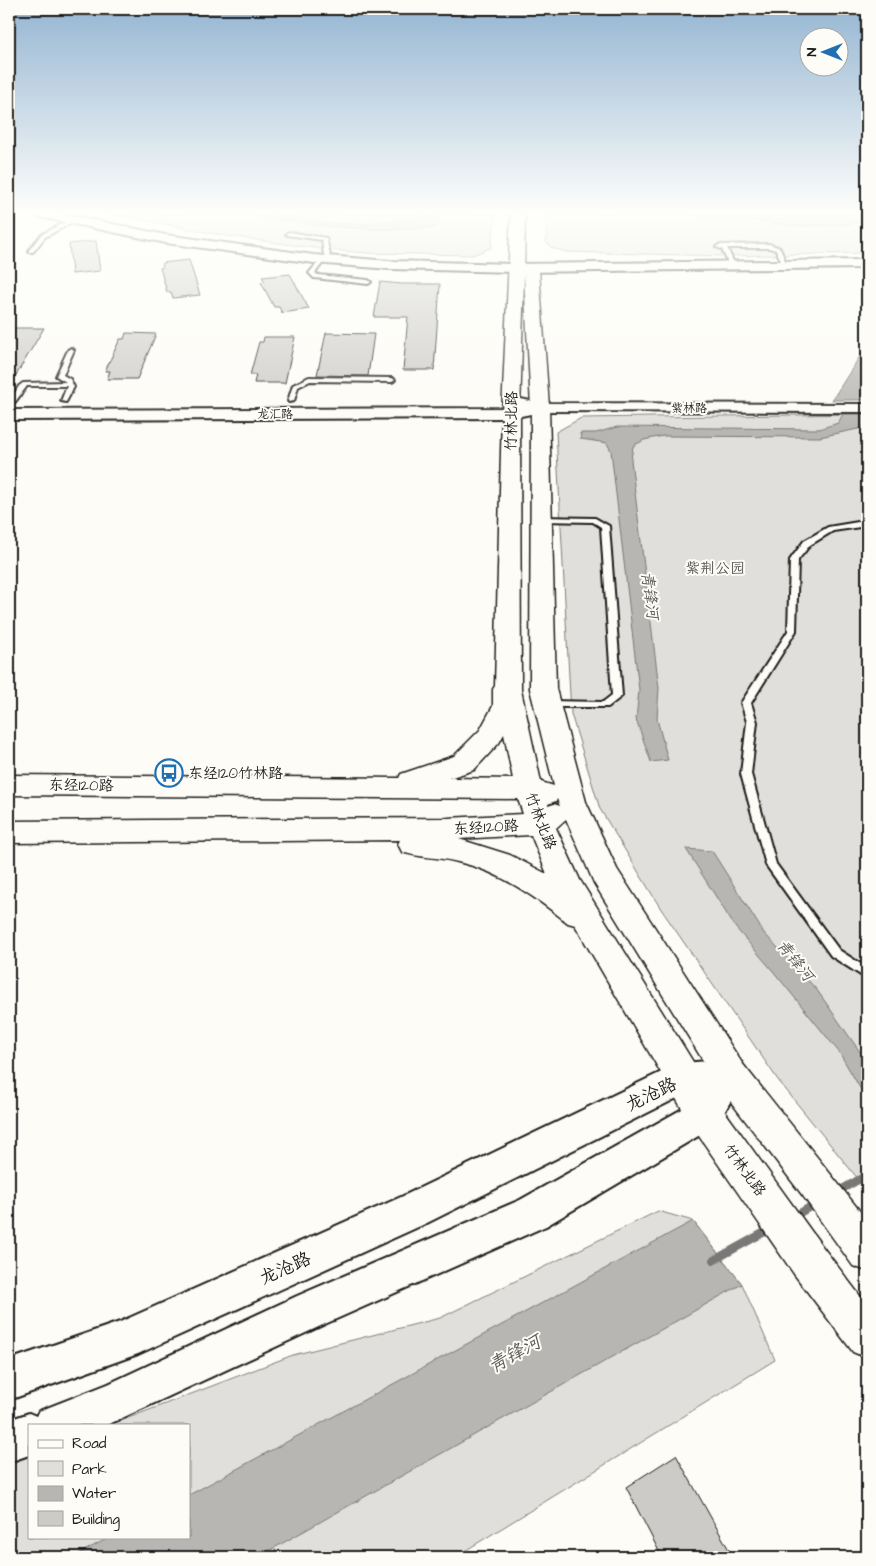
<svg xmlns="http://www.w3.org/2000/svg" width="876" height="1566" font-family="'Architects Daughter','LXGW WenKai TC',sans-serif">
<rect width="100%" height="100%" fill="#fdfcf7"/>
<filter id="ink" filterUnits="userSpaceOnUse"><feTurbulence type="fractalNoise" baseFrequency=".02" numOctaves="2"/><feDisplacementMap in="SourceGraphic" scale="10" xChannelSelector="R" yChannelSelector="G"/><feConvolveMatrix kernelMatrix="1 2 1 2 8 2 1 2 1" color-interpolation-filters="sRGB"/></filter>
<g filter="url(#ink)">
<!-- green -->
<g fill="#e0dfdb" stroke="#7e7e7c">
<path d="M107,213H496L491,248L472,255L367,253L321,249L221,235Z"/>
<path d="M547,213H682L801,226L867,223V253L726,256L566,252L552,248L546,242Z"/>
<path d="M867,414V1190L778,1080L661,909L600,809L571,714L556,432L581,418Z"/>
<path d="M658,1211L693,1221L742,1284L775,1360L455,1557H9V1463L29,1455V1537H189V1425H110L293,1355L440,1318Z"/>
</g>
<!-- water -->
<g fill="#b7b6b2" stroke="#797876">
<path d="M241,213H272L324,223L367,224L408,218L431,217L440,221L436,227C371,234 305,225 241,213Z"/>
<path d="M682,213H867V223L801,226Z"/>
<path d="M867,345V400H832Z"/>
<path d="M843,414H867V427L820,437L663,436L644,440L633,446L631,460L659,688L657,719L668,760L651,762L636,719L639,690L611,451L607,443L581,439L580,433H596L617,427L819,429L838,423Z"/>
<path d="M686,849L712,851L764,933L817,990L867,1062V1100L839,1052L773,971L735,927Z"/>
<path d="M693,1221L742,1284L258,1557H73L110,1537H189V1495Z"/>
</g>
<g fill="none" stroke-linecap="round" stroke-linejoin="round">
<!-- stream -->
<g stroke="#797876" stroke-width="8">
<path d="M837,1192L867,1175"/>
<path d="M793,1217L815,1204"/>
<path d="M714,1260L772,1228"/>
</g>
</g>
<!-- building -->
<g fill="#cccbc8" stroke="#1c1c1c">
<path d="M96,241L100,271L72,274L69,244Z"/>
<path d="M189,260L200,295L173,298L171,292H167L160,268L163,267L162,263Z"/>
<path d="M290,274L309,309L282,313L279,307H274L261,282L265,281L262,277Z"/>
<path d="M380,282L402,284H440L434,370H403L408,317H374Z"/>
<path d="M14,328H44L9,387V335Z"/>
<path d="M126,333L156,334L137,379H107L110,371H105L120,339H124Z"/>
<path d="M326,333L374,334L368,376L317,375Z"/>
<path d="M264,337H295L285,383H254L256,375H250L259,342H263Z"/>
<path d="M676,1455L733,1557H662L626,1487Z"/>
</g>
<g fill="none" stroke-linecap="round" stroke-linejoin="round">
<!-- service casing -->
<g stroke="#1c1c1c" stroke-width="4">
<g id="service">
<path d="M71,219L76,220L45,237L33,252H29V250L41,235Z"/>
<path d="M289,232L326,238L330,255L327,257L324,255L322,240L287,235L286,234Z"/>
<path d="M769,244L780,248L786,263H782L776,250L769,248H727L734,263L731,265L728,263L722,249L716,247L719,245Z"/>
<path d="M322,258L325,260L315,273L318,275L368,280L371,282L368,284L314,278L309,273Z"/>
<path d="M71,348L74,350L63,375L70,379L74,387L66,402L61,401L67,386H27L15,402H11L10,401L19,386L23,383L66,382L56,376L68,350Z"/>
<path d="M309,377L392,378L395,380L392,382L310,381L298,387L294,401L289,402L288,401L293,385Z"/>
<path d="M538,517L595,518L609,526L622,696L608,707H548L543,704L548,701L603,702L612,695L601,527L593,522L541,521H538Z"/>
<path d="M858,522H867V526L833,531L810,545L798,560L796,631L751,703L757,722L751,774L776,864L839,950L867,968V979L831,956L766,865L741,774L747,722L741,703L788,631L790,560L804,541L828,527Z"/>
</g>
</g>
<!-- minor casing -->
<g stroke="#1c1c1c" stroke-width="4">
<path id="minor" d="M511,397L540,403L867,404V412L540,411L506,404L504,401L506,398Z"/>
</g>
<!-- tertiary casing -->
<g stroke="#1c1c1c" stroke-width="4">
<g id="tertiary">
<path d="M33,213H59L166,235L314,255L390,261L516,264L867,260V268L516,272L390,269L314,263L166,243L40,217Z"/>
<path d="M540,402L546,403L549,407L546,411L511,418L9,420V410L511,408Z"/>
<path d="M730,1059L742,1063L746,1074L717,1125L546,1226L325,1324L107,1425H29V1455L9,1462V1420L29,1413L36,1416L39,1411L108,1384L297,1296L520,1200L693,1103L700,1092L687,1093L427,1223L138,1354L9,1400V1360L120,1322L401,1197L672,1067L684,1063Z"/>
</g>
</g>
<!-- secondary casing -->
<g stroke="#1c1c1c" stroke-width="3">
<path id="secondary" d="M511,213H525L524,271L526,268H536L539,271L549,407L556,689L586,802L617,869L742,1063L867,1220V1271L853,1266L803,1196L718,1085L594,883L566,819L556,828L580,880L718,1102L822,1246L867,1305V1358L853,1352L794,1274L692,1126L575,925L568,923C534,896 501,872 458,862C440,857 420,858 402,852L398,844L400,840L9,843V821L448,818L523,814L518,799L9,795V775L399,778L401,774L454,756L480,730L493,706V689L495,686L502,413ZM524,273L531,407L530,689L554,786L541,782L521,690L520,413ZM504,734L513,779L449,778L474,770L499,743ZM557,799L560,806L554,804L548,806V804L556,801ZM531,835L547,874L510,855L459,839Z"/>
</g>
<!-- service -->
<use href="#service" fill="#fdfcf7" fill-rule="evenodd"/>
<!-- minor -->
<use href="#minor" fill="#fdfcf7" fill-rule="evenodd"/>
<!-- tertiary -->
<use href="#tertiary" fill="#fdfcf7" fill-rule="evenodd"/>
<!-- secondary -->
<use href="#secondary" fill="#fdfcf7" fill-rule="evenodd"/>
</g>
</g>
<!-- sky -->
<linearGradient id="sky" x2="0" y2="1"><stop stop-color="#94b5d2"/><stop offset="0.49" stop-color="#fefefb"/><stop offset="1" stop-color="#fefefb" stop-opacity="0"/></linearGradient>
<rect width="876" height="432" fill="url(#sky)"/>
<!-- icons -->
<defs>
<g id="bus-ring" transform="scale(1.4375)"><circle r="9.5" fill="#fdfcf7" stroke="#1f6fb2" stroke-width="1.5"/><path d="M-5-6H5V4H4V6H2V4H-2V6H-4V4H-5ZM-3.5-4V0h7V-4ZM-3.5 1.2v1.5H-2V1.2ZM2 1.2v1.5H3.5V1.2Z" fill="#1f6fb2"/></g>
</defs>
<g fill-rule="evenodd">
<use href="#bus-ring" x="169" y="773"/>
</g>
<g text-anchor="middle" stroke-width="4" stroke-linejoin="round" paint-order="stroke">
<!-- far-street labels -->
<g font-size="12" fill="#1c1c1c" stroke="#fdfcf7">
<text x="689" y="412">紫林路</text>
<text x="275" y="418">龙汇路</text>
</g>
<!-- street labels -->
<g font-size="15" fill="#1c1c1c" stroke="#fdfcf7">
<text transform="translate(511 421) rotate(-89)" y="5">竹林北路</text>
<text transform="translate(81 785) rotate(1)" y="5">东经120路</text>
<text transform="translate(541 821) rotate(69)" y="5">竹林北路</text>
<text transform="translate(486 827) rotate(-3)" y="5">东经120路</text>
<text transform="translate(745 1170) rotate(54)" y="5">竹林北路</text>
</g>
<!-- park labels -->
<g font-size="15" fill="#575655" stroke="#fdfcf7">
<text x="715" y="573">紫荆公园</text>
</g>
<!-- poi labels -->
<g font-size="15" fill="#1c1c1c" stroke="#fdfcf7" text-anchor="start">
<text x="188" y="778">东经120竹林路</text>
</g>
<!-- water labels -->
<g font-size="16" font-style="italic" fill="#5a5a58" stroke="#fdfcf7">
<text transform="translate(651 595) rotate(83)" y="6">青锋河</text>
<text transform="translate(796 960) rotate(51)" y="6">青锋河</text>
</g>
<!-- near-street labels -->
<g font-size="18" fill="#1c1c1c" stroke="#fdfcf7">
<text transform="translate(651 1094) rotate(-26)" y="6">龙沧路</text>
<text transform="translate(285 1268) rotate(-24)" y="6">龙沧路</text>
</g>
<!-- near-water labels -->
<g font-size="19" font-style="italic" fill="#5a5a58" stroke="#fdfcf7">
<text transform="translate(514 1353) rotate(-29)" y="7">青锋河</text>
</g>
</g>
<!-- margin -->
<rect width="876" height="1566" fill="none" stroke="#fdfcf7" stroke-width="30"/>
<rect x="15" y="15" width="846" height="1536" fill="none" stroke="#1c1c1c" stroke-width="2" filter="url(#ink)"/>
<!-- legend -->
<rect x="28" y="1424" width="162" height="115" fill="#fdfcf7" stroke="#a3a29f"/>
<rect x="38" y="1440" width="25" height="8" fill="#fdfcf7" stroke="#a3a29f"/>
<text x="72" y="1448" font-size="15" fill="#1c1c1c">Road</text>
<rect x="38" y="1461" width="25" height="15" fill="#e0dfdb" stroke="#a3a29f"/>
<text x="72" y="1474" font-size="15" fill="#1c1c1c">Park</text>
<rect x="38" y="1486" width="25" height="15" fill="#b7b6b2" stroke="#a3a29f"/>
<text x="72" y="1498" font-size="15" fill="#1c1c1c">Water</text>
<rect x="38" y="1511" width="25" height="15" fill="#cccbc8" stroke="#a3a29f"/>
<text x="72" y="1524" font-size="15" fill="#1c1c1c">Building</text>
<!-- north arrow -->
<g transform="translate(824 52) rotate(270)"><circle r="24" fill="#fdfcf7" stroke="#a3a29f"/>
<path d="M0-4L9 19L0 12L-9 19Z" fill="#1f6fb2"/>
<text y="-8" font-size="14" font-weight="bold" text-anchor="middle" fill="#1c1c1c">N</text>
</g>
</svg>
